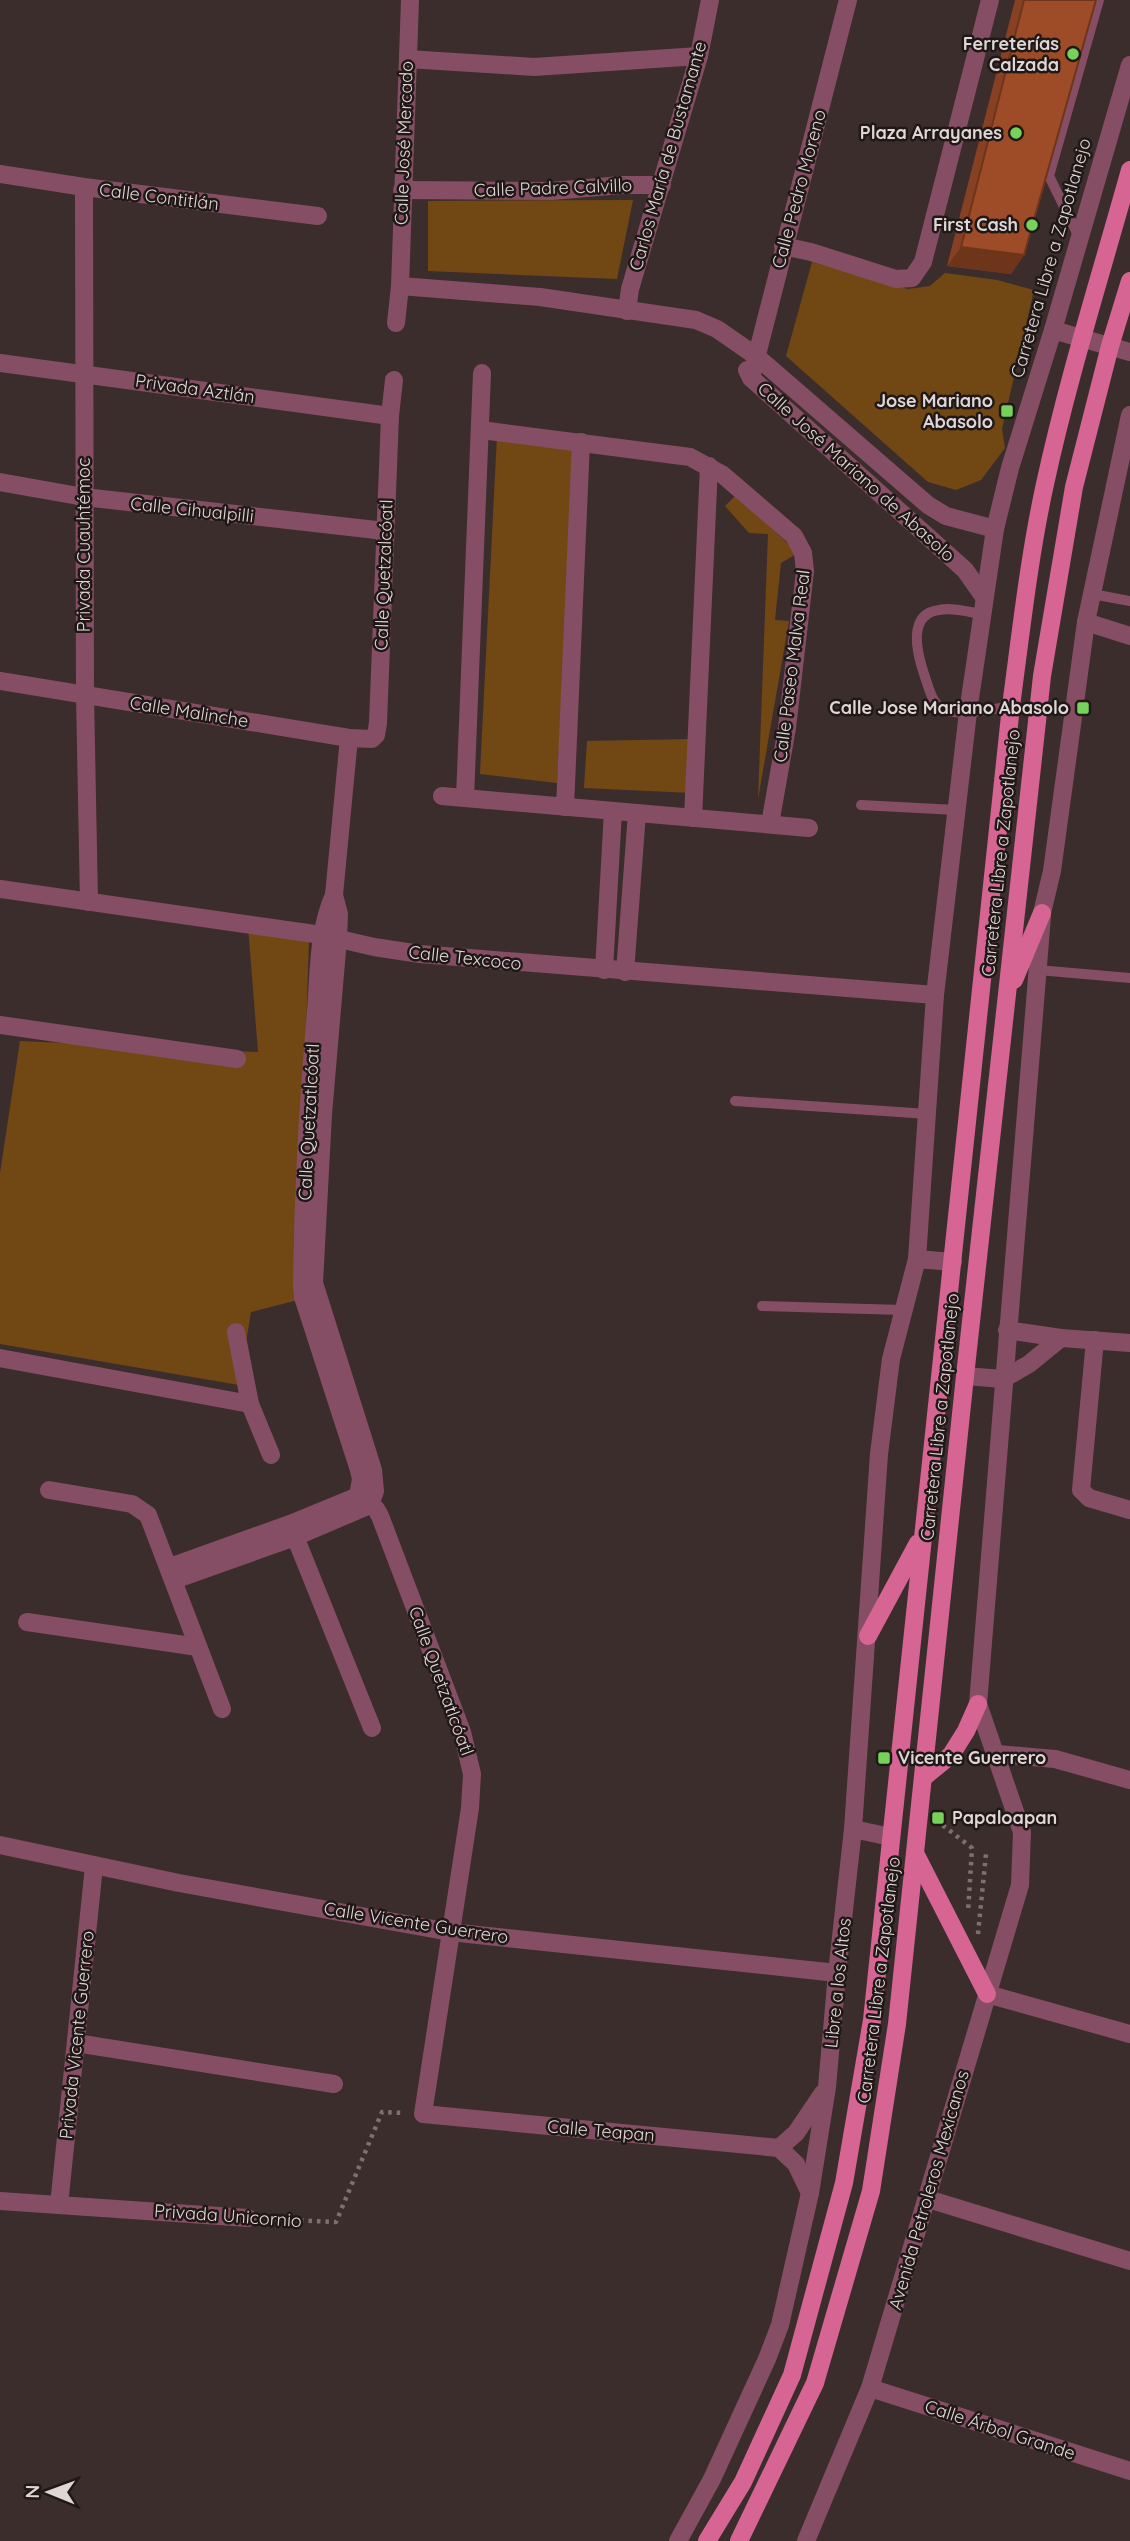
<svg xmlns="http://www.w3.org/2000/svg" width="1130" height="2541" font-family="Quicksand,sans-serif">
<rect width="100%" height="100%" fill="#3c2d2d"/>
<!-- green -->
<g fill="#714814">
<path d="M633,200L617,279L428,271V201Z"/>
<path d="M812,262L908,289L930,286L945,273L997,280L1034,290L1002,429L1005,448L981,480L956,490L928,482L786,356Z"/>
<path d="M497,436L577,446L557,783L480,774Z"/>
<path d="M736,495L798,553L781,563L775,620L789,621L758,799L768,534L749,533L725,506Z"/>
<path d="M691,739V793L584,788L587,741Z"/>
<path d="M248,926L309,938L298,1300L251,1312L239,1385L0,1344V1173L20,1041L258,1052Z"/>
</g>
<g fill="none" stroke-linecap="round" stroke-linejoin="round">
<!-- path -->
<g stroke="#7d7070" stroke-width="4.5" stroke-dasharray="3.5 5" stroke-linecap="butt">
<path d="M936,1820L972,1848L968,1912"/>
<path d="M978,1934L986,1854"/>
<path d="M266,2219L336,2222L382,2112L404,2113"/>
</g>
<!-- service -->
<g stroke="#864e64" stroke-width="10">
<path d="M1079,237L1049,176L1099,0"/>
<path d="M1092,594L1130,601"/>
<path d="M982,614C968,612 953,607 939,610C907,614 917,653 924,674C928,685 931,701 941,708C956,718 993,709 1011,706"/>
<path d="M861,805L956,810"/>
<path d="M1038,970L1130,978"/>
<path d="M735,1101L928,1114"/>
<path d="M762,1306L903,1310"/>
</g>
<!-- minor -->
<g stroke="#864e64" stroke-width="18">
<path d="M408,59L534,67L699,56"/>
<path d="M0,174L84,187L318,216"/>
<path d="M84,187L85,695L89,902"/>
<path d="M402,190L552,191L621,185H662"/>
<path d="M783,246L811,252L896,279L912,278L923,262L990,0"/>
<path d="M400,286L540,297L696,320L717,329L756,356L928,505L946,516L995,529"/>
<path d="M627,311L630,289L699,56L710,0"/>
<path d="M396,323L400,286L410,0"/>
<path d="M0,363L390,416"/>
<path d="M747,370L751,378L965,570L984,597"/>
<path d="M751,378L848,0"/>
<path d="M481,430L690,457L723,475L794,536L803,553L805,571L787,728L770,824"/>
<path d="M0,482L84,497L385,531"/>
<path d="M0,681L349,738L372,739L376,735L378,723L390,416L394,380"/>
<path d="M349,738L334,895C318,931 319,972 316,1011C308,1102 303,1194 302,1285L303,1297L359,1470L361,1479L358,1496"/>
<path d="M442,796L809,828"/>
<path d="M465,798L482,373"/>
<path d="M565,807L581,442"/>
<path d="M693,818L709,466"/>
<path d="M0,889L322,935L374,947L420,954L935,995"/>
<path d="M604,970L613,811"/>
<path d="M625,972L637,813"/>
<path d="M0,1025L237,1059"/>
<path d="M1007,1330L1061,1338L1130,1343"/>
<path d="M236,1332L250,1404L271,1455"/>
<path d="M1095,1340L1081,1490L1089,1498L1130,1510"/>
<path d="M0,1358L250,1404"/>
<path d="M965,1376L1003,1379L1029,1364L1061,1338"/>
<path d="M49,1490L132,1504L148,1515L222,1709"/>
<path d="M358,1496L376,1509L380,1516L462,1732L472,1774L470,1808L423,2114L779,2148L796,2164L810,2193"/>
<path d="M290,1524L372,1728"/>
<path d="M170,1567L290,1524L358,1496"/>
<path d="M174,1580L295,1537L370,1505L375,1491L373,1470L314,1283L323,1114L338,939L339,914L334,895"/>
<path d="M27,1622L198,1647"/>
<path d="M997,1754L1055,1759L1130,1780"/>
<path d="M853,1829L891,1837"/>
<path d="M0,1845L179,1883L450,1932L837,1973"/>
<path d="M987,1994L1130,2034"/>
<path d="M76,2043L334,2084"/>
<path d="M779,2148L796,2133L823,2093"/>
<path d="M928,2199L1130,2261"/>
<path d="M0,2201L248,2218"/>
<path d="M59,2205L94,1866"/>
<path d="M870,2388L1130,2471"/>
<path d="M678,2541L712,2479L767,2359L780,2325L810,2193L827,2087L837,1973L853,1829L879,1454L891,1359L917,1259"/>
<path d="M806,2541L870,2388L1020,1885L1022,1832L978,1704L1042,916"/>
</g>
<!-- tertiary -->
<g stroke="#864e64" stroke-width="18">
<path d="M1053,330L1130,352"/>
<path d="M1086,622L1130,636"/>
<path d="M1042,913L1052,871L1086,622L1130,415"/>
<path d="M953,1262L917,1259L935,995L968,712L995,529L1010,468L1053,330L1130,65"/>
</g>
<!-- primary -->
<g stroke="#d76594" stroke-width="18">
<path d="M1014,980L1042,913"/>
<path d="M868,1636L918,1543"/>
<path d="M924,1777L951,1755L966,1731L978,1704"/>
<path d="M916,1855L987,1994"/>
<path d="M707,2541L743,2482L792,2375L844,2183L872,2020L1011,706C1021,632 1029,557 1045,484C1068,378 1101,274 1130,170"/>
<path d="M739,2541L815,2383L871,2191L897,2024L965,1376L1042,676L1074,487L1110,346L1130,281"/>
</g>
</g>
<!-- wall -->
<path fill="#874122" d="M1015,0H1096L1024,255L1011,274L947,266Z"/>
<!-- shaded-wall -->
<path fill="#6e351b" d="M961,247L1024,255L1011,274L947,266Z"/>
<!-- building -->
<path fill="#9d4c27" stroke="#6e351b" stroke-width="2" d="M1024,0H1096L1024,255L961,247Z"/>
<!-- markers -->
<g fill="#76d25a" stroke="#1f1817" stroke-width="2.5">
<circle cx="1073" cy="54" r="7"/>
<circle cx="1016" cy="133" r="7"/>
<circle cx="1032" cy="225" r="7"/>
<rect x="1000" y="404" width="14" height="14" rx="3.5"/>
<rect x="1076" y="701" width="14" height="14" rx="3.5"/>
<rect x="877" y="1751" width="14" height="14" rx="3.5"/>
<rect x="931" y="1811" width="14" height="14" rx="3.5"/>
</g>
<g text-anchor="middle" stroke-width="5" stroke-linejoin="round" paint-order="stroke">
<!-- poi labels -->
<g font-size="18" font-weight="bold" fill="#e0d6d6" stroke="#1f1817" text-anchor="end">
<text x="1059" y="50">Ferreterías<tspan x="1059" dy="21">Calzada</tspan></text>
<text x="1002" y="139">Plaza Arrayanes</text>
<text x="1018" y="231">First Cash</text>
<text x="993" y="407">Jose Mariano<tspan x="993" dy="21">Abasolo</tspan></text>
<text x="1069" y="714">Calle Jose Mariano Abasolo</text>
<text x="898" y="1764" text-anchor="start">Vicente Guerrero</text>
<text x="952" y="1824" text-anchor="start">Papaloapan</text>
</g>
<!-- street labels -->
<g font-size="18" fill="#e0d6d6" stroke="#1f1817">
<text transform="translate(404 143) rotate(-88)" y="6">Calle José Mercado</text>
<text transform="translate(668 156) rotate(-74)" y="6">Carlos María de Bustamante</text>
<text transform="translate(553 188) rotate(-2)" y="6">Calle Padre Calvillo</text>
<text transform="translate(799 189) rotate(-75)" y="6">Calle Pedro Moreno</text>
<text transform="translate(159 197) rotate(7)" y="6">Calle Contitlán</text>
<text transform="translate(1051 258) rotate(-74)" y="6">Carretera Libre a Zapotlanejo</text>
<text transform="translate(195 389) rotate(8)" y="6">Privada Aztlán</text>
<text transform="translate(856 472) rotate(42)" y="6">Calle José Mariano de Abasolo</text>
<text transform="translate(192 510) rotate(6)" y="6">Calle Cihualpilli</text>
<text transform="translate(84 545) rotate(-90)" y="6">Privada Cuauhtémoc</text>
<text transform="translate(384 575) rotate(-88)" y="6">Calle Quetzalcóatl</text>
<text transform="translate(792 666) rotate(-83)" y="6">Calle Paseo Malva Real</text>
<text transform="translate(189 712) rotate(9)" y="6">Calle Malinche</text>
<text transform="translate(1001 853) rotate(-84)" y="6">Carretera Libre a Zapotlanejo</text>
<text transform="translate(465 958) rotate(6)" y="6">Calle Texcoco</text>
<text transform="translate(309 1122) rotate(-87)" y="6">Calle Quetzatlcóatl</text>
<text transform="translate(940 1417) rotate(-84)" y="6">Carretera Libre a Zapotlanejo</text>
<text transform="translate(441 1681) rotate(70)" y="6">Calle Quetzatlcóatl</text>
<text transform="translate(416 1923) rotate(9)" y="6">Calle Vicente Guerrero</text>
<text transform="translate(879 1980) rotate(-83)" y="6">Carretera Libre a Zapotlanejo</text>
<text transform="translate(838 1983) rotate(-84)" y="6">Libre a los Altos</text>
<text transform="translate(77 2035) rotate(-84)" y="6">Privada Vicente Guerrero</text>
<text transform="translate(601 2131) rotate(5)" y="6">Calle Teapan</text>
<text transform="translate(929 2190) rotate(-74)" y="6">Avenida Petroleros Mexicanos</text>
<text transform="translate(228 2216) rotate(4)" y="6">Privada Unicornio</text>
<text transform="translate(1000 2430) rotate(18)" y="6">Calle Árbol Grande</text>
</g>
</g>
<!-- north arrow -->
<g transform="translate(49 2492) rotate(271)" stroke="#1f1817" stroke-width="5" paint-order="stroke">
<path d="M0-5L12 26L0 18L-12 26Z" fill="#e0d6d6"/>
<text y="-10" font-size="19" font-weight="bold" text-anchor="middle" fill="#e0d6d6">N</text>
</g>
</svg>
